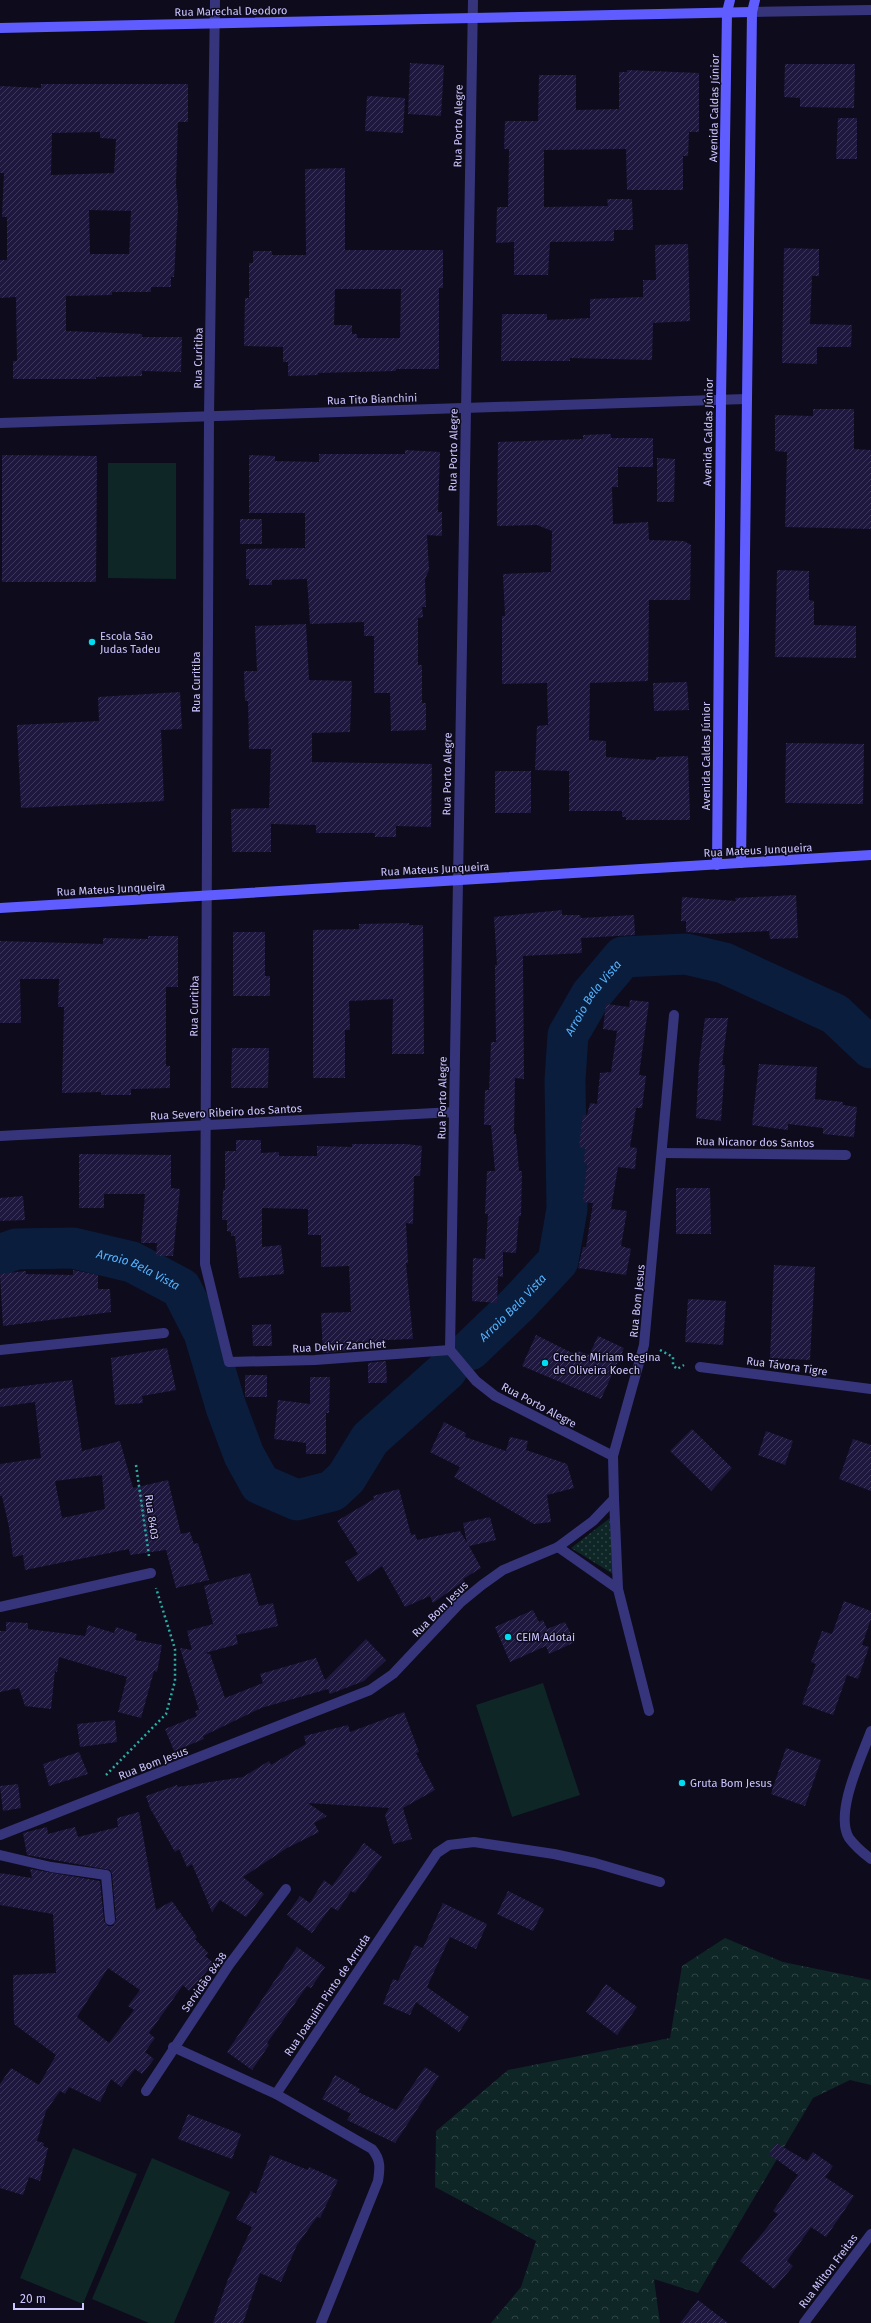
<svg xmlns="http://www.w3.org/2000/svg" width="871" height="2323" font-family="'Fira Sans',sans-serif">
<defs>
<pattern id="grass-dots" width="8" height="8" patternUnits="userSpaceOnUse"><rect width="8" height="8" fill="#0e2625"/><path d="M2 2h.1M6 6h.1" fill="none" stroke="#304446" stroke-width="1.8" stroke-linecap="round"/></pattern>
<pattern id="forest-crowns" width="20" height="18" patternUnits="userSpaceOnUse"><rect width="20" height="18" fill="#0e2625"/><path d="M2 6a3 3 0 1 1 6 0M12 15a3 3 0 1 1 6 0" fill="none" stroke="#304446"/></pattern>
<pattern id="building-hatch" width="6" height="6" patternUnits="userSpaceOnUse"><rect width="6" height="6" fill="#1e173e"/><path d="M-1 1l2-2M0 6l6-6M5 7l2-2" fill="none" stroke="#3e375b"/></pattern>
</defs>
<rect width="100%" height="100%" fill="#0e0b1c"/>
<!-- grass -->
<path fill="url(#grass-dots)" d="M610,1518L613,1574L571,1548Z"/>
<!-- forest -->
<path fill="url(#forest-crowns)" d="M725,1938L783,1962L871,1980V2085L850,2080L813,2098L698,2293L654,2279L660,2323H491L521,2287L536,2241L435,2187L436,2131L508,2070L670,2038L682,1966Z"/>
<!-- park -->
<g fill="#0e2625">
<path d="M108,463H176V579L108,578Z"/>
<path d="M543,1683L580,1795L512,1817L476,1705Z"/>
<path d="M73,2148L137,2174L83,2304L20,2278Z"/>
<path d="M152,2158L230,2192L174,2323H149L92,2299Z"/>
</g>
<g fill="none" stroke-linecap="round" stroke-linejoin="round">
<!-- river -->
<g stroke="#0a1d3d" stroke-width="41">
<path id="s1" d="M0,1255L16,1249L73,1248L132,1262L181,1288L204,1333L226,1407L244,1455L260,1484L297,1500L332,1491L346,1478L370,1439L447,1370"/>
<path id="s2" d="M470,1350L518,1304L558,1261L567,1209L565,1080L568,1035L591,995L623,957L686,954L724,963L835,1014L871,1048"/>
</g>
</g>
<!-- building -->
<g fill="url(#building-hatch)" fill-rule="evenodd">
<path d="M410,63L444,65L441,116L408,114Z"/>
<path d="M785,64H855L854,108L800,107V98L784,97Z"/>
<path d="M627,70L699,73V132H689L688,156H683V190H627L626,149L544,150V207L608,206L607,199H632L633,230H614V241L550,242L548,275H514V242L496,243L497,207H508L509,149H504L505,121H538L539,75H576V110L619,109V72H627Z"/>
<path d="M41,84H188V122H178L176,184L178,208L174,277H171V287H151V292H112V295L66,296V331L142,334V337H182L181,372L142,371V376L96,377V379H13V361H17L16,297L0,298V260H7V217H2L4,173H0V86L41,88ZM100,132V138L116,139L114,173L51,175L52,133ZM89,210L131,211L129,254H90Z"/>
<path d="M367,96L405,98L403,133L365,131Z"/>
<path d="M838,118H857V159H836Z"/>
<path d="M345,168V250H443V288H439V369H396V371L318,373V375L288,376V362H283V347L244,346L245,298H249V263H253V251H272V255H306L305,169ZM335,289H401L400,338H357V334H352V325H334Z"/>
<path d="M688,244L690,321L653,323L652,360L570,358V361H501L502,314H547V320L590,318V299L643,297V280H656L655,245Z"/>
<path d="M784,248L819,249V276H812L810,324L852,325L851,347H817V364L782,363Z"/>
<path d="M813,409H854V449L871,450V529L785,527L787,452L775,451V415L813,416Z"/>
<path d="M611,434V438H653V467H618V487H612L613,524L648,522L649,540L684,541L691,545L690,600H649L648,681L590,683L589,740L606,741V757L656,760V757L688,756L690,820H626V817H622V811H569V771L535,770L537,726L548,725L547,683L502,684V616H505L503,574L551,572L552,531L537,525L497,526L498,442L583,439V435Z"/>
<path d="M405,450L440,452L438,512H442V536L427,535L429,570L425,579L426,607H422L423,617L418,618V665H422V703H426V730L391,731L390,693H374V636H364V622L310,624L307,579L272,580V585H249V579H246V549L305,548V513H249V455L275,456V461L319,462V454H405Z"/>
<path d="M2,455L97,456L96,582H2Z"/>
<path d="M657,458L675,459L674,502H657Z"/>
<rect x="240" y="519" width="22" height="25"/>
<path d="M777,570L809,571V600L814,601V625L856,626V658L775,657Z"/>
<path d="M306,624L309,680L352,681L350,732L312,733V762L432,764L431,827L396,826V837H375V833H316V825L271,824V852H232L231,809L269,808L271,749H249L248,701H245L244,671H257L255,626Z"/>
<path d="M687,682L689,710L654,711L653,683Z"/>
<path d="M180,692L182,729L161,730L164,801L21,808L17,725L99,721L98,697Z"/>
<path d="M786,743L864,744L863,804L785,803Z"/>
<rect x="495" y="771" width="36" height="42"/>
<path d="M796,895L798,938L770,939L769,931L711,934L686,932V921H681L682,897L736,901L735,898Z"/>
<path d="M562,910V915H580L581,918L634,915L635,935L581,938L582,953L523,956L524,1079L515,1078L514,1134H516L519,1171H522L521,1216H519L516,1253L503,1252V1277L498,1276L497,1303L472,1301L473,1258L485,1259L488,1214H485L487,1171H495L491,1125H484L485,1090H489L491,1042H496L495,965H497L494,917Z"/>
<path d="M409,923V925H423L424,1054H392L393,999L349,1001L350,1030H345V1078H313V930L359,929V924Z"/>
<path d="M233,932H265V976H270V996H233Z"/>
<path d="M148,936H178V987H166V1066H170V1088L131,1089V1095H101V1092L62,1093L64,1007H58L59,979H20L21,1023H0V941L103,944V938L148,939Z"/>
<path d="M630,1000L649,1002L639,1075L646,1076L642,1108H636L630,1147L637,1148L635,1169L618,1167L611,1209L627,1211L621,1246L631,1249L626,1275L578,1268L583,1247H586L593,1203L583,1202L587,1164L584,1163L585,1148L579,1147L583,1115H587L590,1103L597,1104L600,1073L611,1072L617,1031L603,1029L606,1004L629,1007Z"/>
<path d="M705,1018H728L722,1065H725L721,1121L696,1118L699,1063Z"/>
<path d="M232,1048H269L268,1088H231Z"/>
<path d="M759,1064L817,1067L815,1099L843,1102V1105L857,1107L854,1137L823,1134V1128L788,1124V1130L752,1125Z"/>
<path d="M236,1140H261V1153L279,1152V1156H317V1146L352,1147V1144H406L422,1146L420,1176H414L413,1224L406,1223L408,1263H406L413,1339L386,1340V1348L323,1353L321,1313L351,1312L349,1266L321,1267V1235H308V1209L262,1208V1247L281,1245L284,1274L239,1278L235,1236H231V1232L227,1231V1220H222L223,1190H225V1151H236Z"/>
<path d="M79,1154L171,1155V1188L180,1189L173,1256H156L157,1243H141L145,1194H104V1208H79Z"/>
<path d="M676,1188H710L711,1234H676Z"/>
<path d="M23,1196L25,1220L0,1221V1198Z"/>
<path d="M774,1265L815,1267L810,1360L770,1358Z"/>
<path d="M73,1270L98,1275V1289H110L111,1312L3,1326L0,1274L26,1271V1274L73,1275Z"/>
<path d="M688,1299L726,1301L723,1345L685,1342Z"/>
<path d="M271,1324L272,1346H253L252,1325Z"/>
<path d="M536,1335L576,1355L578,1351L589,1355L598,1336L624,1348L601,1399L522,1366Z"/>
<path d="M167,1348L176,1390L142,1396L143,1403L115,1405L111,1358Z"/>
<path d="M386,1361L387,1383H368V1363Z"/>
<rect x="245" y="1375" width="22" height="22"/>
<path d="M310,1377H330L329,1413H326V1454H306V1443L274,1439L278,1400L310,1404Z"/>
<path d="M72,1380L82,1451L120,1441L133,1488L168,1480L181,1534L190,1532L194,1544L198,1543L209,1580L176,1588L166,1550L130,1555L129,1549L25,1570L23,1555L13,1557L9,1527L2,1496H0V1464L41,1458L35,1402L0,1407V1389ZM102,1475L105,1509L62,1518L55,1481Z"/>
<path d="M444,1422L466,1433L465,1437L506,1451L510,1437L528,1441L526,1450L567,1464L574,1488L547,1495L551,1522L534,1524L454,1477L460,1467L430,1452Z"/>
<path d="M692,1429L732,1468L711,1491L670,1451Z"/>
<path d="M766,1431L793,1441L785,1465L758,1455Z"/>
<path d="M853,1439L871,1445V1491L839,1479Z"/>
<path d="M399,1489L411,1535L415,1534L417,1540L460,1531L467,1543L463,1523L490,1517L496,1540L469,1546L481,1568L463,1579L464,1581L433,1603L430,1596L405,1607L382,1566L358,1582L345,1562L358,1554L337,1521L374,1499L373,1496Z"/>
<path d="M250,1573L259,1606L273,1603L278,1626L236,1635L238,1644L205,1653L210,1654L225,1698L263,1683L260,1674L316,1658L325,1680L366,1639L386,1660L364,1681L330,1694L328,1689L261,1708L203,1736L204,1739L174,1751L165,1729L197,1716L195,1711L199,1710L180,1648L192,1650L187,1631L213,1624L204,1586Z"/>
<path d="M844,1601L871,1611V1619L862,1645L869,1647L858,1679L847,1675L833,1715L802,1704L816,1664L811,1662L822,1631L832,1634Z"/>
<path d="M533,1610L539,1622L543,1620L547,1629L565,1622L575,1642L549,1654L546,1646L510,1662L495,1627Z"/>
<path d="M6,1622L28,1623V1629L85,1636L88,1625L114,1633L116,1627L137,1634L135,1640L162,1645L157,1672L154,1671L141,1718L118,1712L127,1677L59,1657L57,1672L55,1671L51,1709L25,1706L19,1688L0,1692V1631H6Z"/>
<path d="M404,1712L419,1752L416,1753L435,1790L403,1808L412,1839L393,1844L385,1815L389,1808L308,1803L327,1816L314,1823L319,1832L287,1848L243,1877L264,1894L246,1917L220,1900L212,1912L192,1864L187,1867L179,1849L175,1852L150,1808L146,1796L177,1785L178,1787L243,1777L269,1761L271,1765L306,1744L304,1736L348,1725L350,1732Z"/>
<path d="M115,1720L117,1742L80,1747L77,1724Z"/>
<path d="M786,1748L821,1760L805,1806L771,1794Z"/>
<path d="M79,1752L88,1774L49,1786L43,1764Z"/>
<path d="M18,1784L21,1808L3,1811L0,1786Z"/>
<path d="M139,1812L156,1910L172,1901L197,1937L195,1939L208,1953L205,1956L214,1963L189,1991L183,1985L149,2033L155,2038L145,2052L154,2059L142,2074L135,2069L121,2087L111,2079L100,2102L69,2087L65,2094L60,2091L46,2111L37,2141L44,2143L43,2146L48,2148L40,2181L29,2177L23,2195L0,2188V2084L11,2068L39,2085L56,2055L14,2024L13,1975L56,1973L53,1914L0,1905V1873L32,1878L30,1869L100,1881L104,1921L108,1926H113L116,1919L112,1874L110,1870L27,1855L23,1833L47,1827L48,1834L75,1827L78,1837L118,1827L117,1818ZM108,1968L140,1990L128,2006L134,2010L109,2043L77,2017Z"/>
<path d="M364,1843L382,1857L355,1893L351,1891L338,1911L331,1907L312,1933L287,1915L300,1896L310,1903L324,1880L332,1886Z"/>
<path d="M508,1891L544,1909L533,1931L497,1914Z"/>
<path d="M443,1903L487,1924L476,1949L450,1937L427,1987L469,2017L459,2032L416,2002L410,2015L383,2004L393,1979L398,1981L415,1945L423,1948Z"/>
<path d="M297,1947L325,1967L311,1988L307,1986L267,2043L269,2045L252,2070L227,2052Z"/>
<path d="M606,1984L637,2007L617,2035L586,2012Z"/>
<path d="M425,2067L439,2076L395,2143L347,2120L351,2114L322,2099L335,2075L360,2089L358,2092L396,2110Z"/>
<path d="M188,2114L241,2134L232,2159L178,2139Z"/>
<path d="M776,2143L807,2161L813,2152L833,2166L825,2177L854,2196L826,2237L811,2227L787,2261L793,2266L774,2289L740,2261L778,2214L773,2211L798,2175L769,2154Z"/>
<path d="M270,2155L308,2170L309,2167L338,2180L320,2218L317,2217L297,2245L281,2282L260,2273L243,2323H213L228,2279L252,2227L236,2219L251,2191L256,2194Z"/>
<path d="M698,2300L728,2323H680Z"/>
</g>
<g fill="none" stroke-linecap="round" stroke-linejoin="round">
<!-- path -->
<g stroke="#2aafa5" stroke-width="2.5" stroke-dasharray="2 3" stroke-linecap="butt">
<path d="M660,1350L673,1357V1365L677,1369L684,1365"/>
<path d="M136,1465L149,1556"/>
<path d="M106,1775L166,1714L175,1681V1649L156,1588"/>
</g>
<!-- street -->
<g stroke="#36357c" stroke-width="10">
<path d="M215,0L209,416L205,1264L229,1362L315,1360L450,1350"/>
<path d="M473,0L450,1350L476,1381L495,1396L613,1456"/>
<path d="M752,12L871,10"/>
<path d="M0,423L746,399"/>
<path d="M0,1136L454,1112"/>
<path d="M663,1153L846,1155"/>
<path d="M0,1350L164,1333"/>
<path d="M700,1367L871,1389"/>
<path d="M614,1499L618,1589L649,1711"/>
<path d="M558,1547L618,1589"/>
<path d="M0,1607L151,1573"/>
<path d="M871,1731C862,1756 834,1813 849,1838C855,1846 863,1853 871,1859"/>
<path d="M0,1835L370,1690L393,1674L460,1603L482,1585L503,1570L558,1547L593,1521L614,1499L613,1456L644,1345L674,1015"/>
<path d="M0,1855L51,1867L106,1875L110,1920"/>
<path d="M173,2047L276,2094"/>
<path d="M146,2091L229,1965L286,1889"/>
<path d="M321,2323L378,2181C380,2168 381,2160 372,2149L276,2094L437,1853L449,1845L474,1842L554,1854L595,1863L660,1882"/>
<path d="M804,2323L871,2234"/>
</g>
<!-- secondary -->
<g stroke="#5f5dff" stroke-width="10">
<path d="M0,28L752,12"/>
<path d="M741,863L752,12L755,0"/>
<path d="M717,865L721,399L727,12L730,0"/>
<path d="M0,908L871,855"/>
</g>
</g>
<!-- markers -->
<g fill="#00ddf1" stroke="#0e0b1c" stroke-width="1.5">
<circle cx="92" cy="642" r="4"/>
<circle cx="545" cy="1363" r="4"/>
<circle cx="508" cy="1637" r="4"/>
<circle cx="682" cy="1783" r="4"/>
</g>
<g text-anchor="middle" stroke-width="3" stroke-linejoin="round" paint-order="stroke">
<!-- street labels -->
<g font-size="11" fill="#ccc6ff" stroke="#0e0b1c">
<text transform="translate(231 11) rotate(-1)" y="4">Rua Marechal Deodoro</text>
<text transform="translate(714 108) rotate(-89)" y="4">Avenida Caldas Júnior</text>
<text transform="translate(458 126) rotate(-89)" y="4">Rua Porto Alegre</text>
<text transform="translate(198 358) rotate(-89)" y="4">Rua Curitiba</text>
<text transform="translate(372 399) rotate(-2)" y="4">Rua Tito Bianchini</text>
<text transform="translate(708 432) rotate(-89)" y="4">Avenida Caldas Júnior</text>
<text transform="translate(453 450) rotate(-89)" y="4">Rua Porto Alegre</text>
<text transform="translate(196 682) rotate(-90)" y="4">Rua Curitiba</text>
<text transform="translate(706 756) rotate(-90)" y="4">Avenida Caldas Júnior</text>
<text transform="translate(447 774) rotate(-89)" y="4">Rua Porto Alegre</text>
<text transform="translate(758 850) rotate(-3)" y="4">Rua Mateus Junqueira</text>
<text transform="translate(435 869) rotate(-3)" y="4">Rua Mateus Junqueira</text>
<text transform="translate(111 889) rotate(-3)" y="4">Rua Mateus Junqueira</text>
<text transform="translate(194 1006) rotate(-89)" y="4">Rua Curitiba</text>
<text transform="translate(442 1098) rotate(-89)" y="4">Rua Porto Alegre</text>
<text transform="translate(226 1112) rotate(-3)" y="4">Rua Severo Ribeiro dos Santos</text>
<text transform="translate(755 1142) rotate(1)" y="4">Rua Nicanor dos Santos</text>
<text transform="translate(637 1301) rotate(-84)" y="4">Rua Bom Jesus</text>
<text transform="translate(339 1346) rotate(-3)" y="4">Rua Delvir Zanchet</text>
<text transform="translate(787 1366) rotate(8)" y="4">Rua Távora Tigre</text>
<text transform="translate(539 1405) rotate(28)" y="4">Rua Porto Alegre</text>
<text transform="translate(152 1517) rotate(82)" y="4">Rua 8403</text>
<text transform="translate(440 1609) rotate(-45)" y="4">Rua Bom Jesus</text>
<text transform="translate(153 1763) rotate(-21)" y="4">Rua Bom Jesus</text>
<text transform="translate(204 1982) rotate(-55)" y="4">Servidão 8438</text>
<text transform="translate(327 1995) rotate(-56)" y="4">Rua Joaquim Pinto de Arruda</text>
<text transform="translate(828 2271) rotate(-53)" y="4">Rua Milton Freitas</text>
</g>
<!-- poi labels -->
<g font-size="11" fill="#ccc6ff" stroke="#0e0b1c" text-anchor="start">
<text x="100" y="640">Escola São<tspan x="100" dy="13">Judas Tadeu</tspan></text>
<text x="553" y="1361">Creche Miriam Regina<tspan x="553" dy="13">de Oliveira Koech</tspan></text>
<text x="516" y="1641">CEIM Adotai</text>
<text x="690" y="1787">Gruta Bom Jesus</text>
</g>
<!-- water labels -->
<g font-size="12" font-style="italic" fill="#54b3ff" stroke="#0e0b1c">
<text dy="4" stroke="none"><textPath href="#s2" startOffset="397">Arroio Bela Vista</textPath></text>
<text dy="4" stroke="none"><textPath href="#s1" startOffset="143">Arroio Bela Vista</textPath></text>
<text dy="4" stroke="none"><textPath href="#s2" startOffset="60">Arroio Bela Vista</textPath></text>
</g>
</g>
<!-- scale -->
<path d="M14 2303v6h69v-6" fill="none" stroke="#ccc6ff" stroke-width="2"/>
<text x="20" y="2303" font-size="12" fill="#ccc6ff" stroke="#0e0b1c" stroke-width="3" paint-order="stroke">20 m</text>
</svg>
